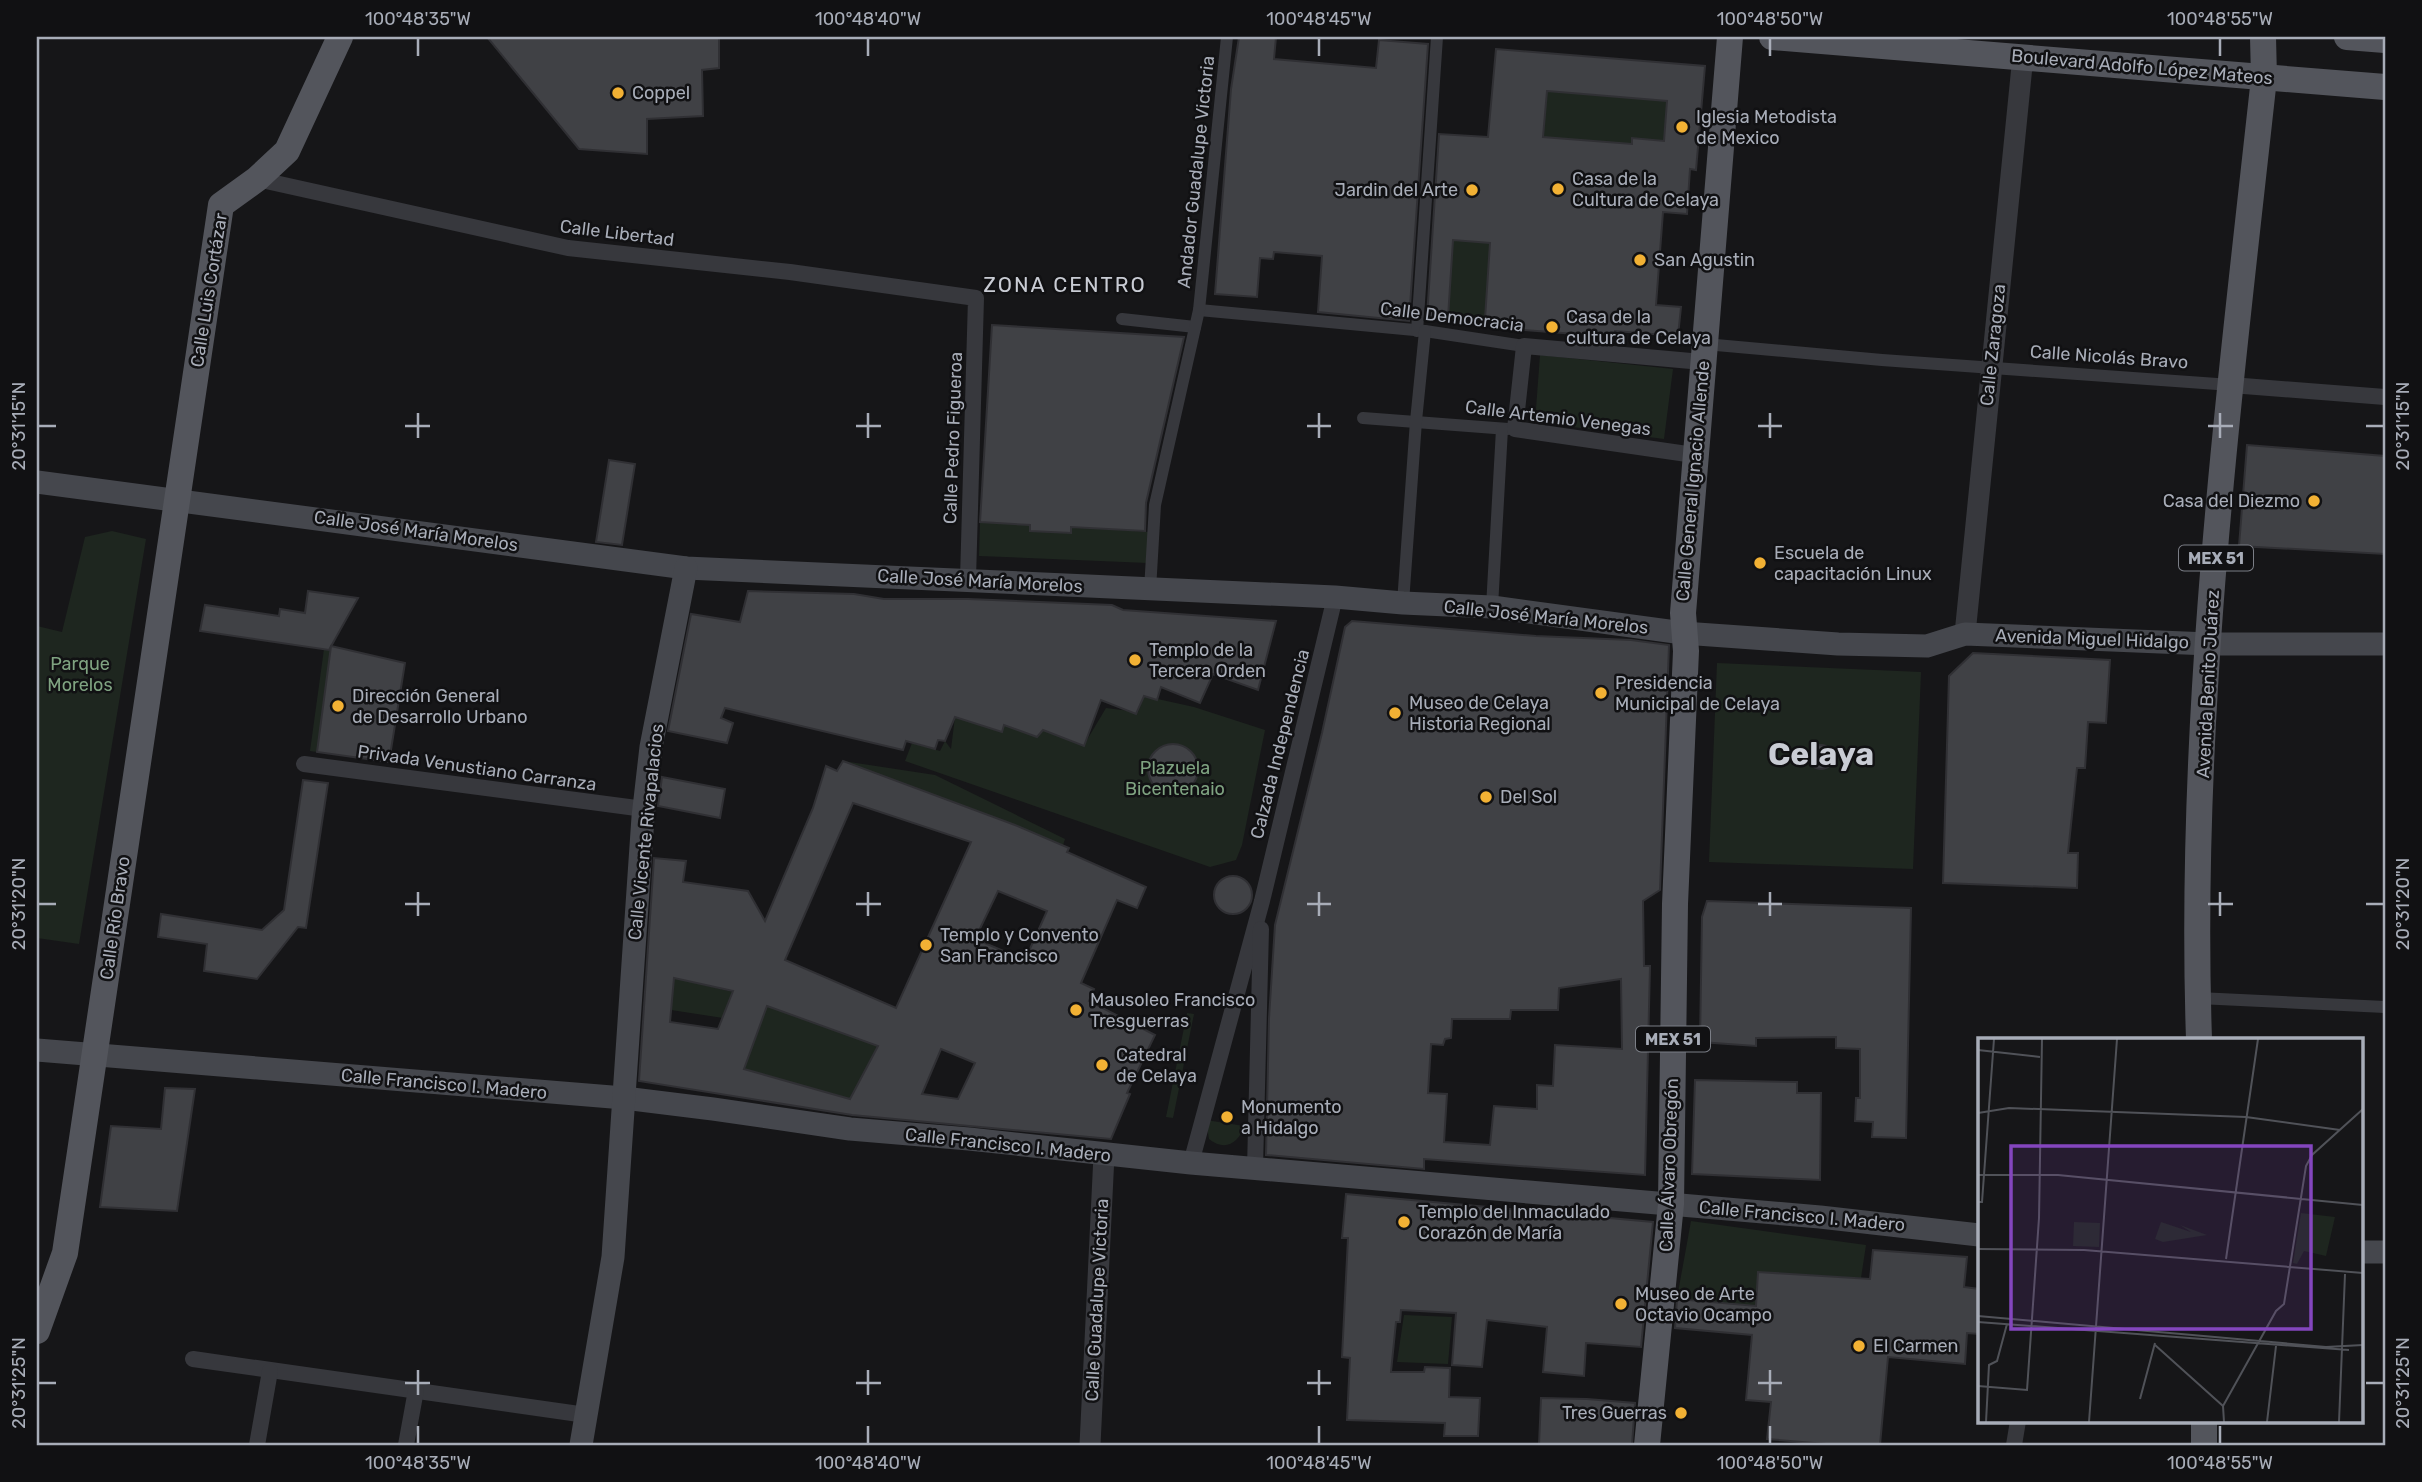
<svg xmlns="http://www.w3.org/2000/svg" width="2422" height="1482" font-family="Rubik,sans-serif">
<rect width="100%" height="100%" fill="#161618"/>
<!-- green -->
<g fill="#1e261f">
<path d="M1547,91L1667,101L1664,141L1632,139V144L1543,137Z"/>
<path d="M1453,240L1490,243L1485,319L1448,318Z"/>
<path d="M1540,355L1673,369L1664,439L1535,422Z"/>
<path d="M980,522L1030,525V531L1070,533L1071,527L1149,532L1148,563L979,556Z"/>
<path d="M112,531L146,539L79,944L37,938V626L62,632L85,537Z"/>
<path d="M324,649L330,651L317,752L310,751Z"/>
<path d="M1717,663L1921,672L1913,869L1709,862Z"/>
<path d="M1144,696L1194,707L1265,730L1242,845L1236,860L1210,867L905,761L912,743L940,751L945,741L951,749L955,717L1001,732L1005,721L1043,730L1084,745L1106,708L1138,712Z"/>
<path d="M843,761L935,775L1065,839L1063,845Z"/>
<path d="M674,978L733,992L723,1018L671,1010Z"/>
<path d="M767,1006L878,1046L850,1099L744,1069Z"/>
<path d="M1187,1013L1194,1014L1173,1118L1166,1117Z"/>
<path d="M1206,1120L1244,1126C1239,1143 1225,1152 1209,1139Z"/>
<path d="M1691,1221L1866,1245L1861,1278L1759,1272L1756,1306L1677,1298Z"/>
<path d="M1404,1315L1452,1317L1448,1364L1397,1362Z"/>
</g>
<!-- building -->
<g fill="#404145" stroke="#303034" stroke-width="2" fill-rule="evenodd">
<path d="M487,37H719V68L702,70L703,116L647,119V154L579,149Z"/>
<path d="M1239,37H1276L1274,59L1376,68L1379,40L1428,44L1409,321L1318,312L1322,256L1274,252L1273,259L1260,258L1257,297L1215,294L1231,89Z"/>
<path d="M1496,49L1705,66L1696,170L1690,169L1687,214L1663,212L1656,305L1681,307L1678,336L1615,331L1614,337L1498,328L1499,321L1485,319L1490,243L1453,240L1448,318L1427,317L1439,134L1488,137ZM1547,91L1667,101L1664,141L1632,138V144L1543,137Z"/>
<path d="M992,325L1184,337L1146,503L1145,531L1071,527V533L1030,531V525L980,522Z"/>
<path d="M2247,445L2385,456V554L2239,546Z"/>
<path d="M609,460L635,464L622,545L596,542Z"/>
<path d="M308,591L358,598L329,650L200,631L205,605L279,616L280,609L305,613Z"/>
<path d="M748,591L854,594L884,599H968L1112,605L1123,610L1276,621L1258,690L1213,674L1200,703L1161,687L1157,700L1144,696L1136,714L1101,700L1084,746L1043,730L1037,737L1004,725L1002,732L955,717L945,741L938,740L935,749L906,741L903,750L725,708L721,718L733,723L727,743L668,731L691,614L740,622Z"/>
<path d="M1352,621L1536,636L1631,640L1669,645L1660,890L1643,901L1644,966H1650L1645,1175L1424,1159V1169L1266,1155L1269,1018L1275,925L1322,733L1345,627ZM1621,979L1622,1049L1555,1045L1553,1086L1537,1085V1109L1494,1106L1490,1145L1444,1142L1447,1094L1428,1093L1431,1044L1443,1045L1445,1039L1451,1038L1452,1019H1510L1511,1010H1558L1559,988Z"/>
<path d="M331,646L405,663L389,762L317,752Z"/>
<path d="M1973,653L2110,660L2106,723L2088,722L2085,768H2077L2068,853H2078L2077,888L1943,883L1949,676Z"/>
<circle cx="1173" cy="769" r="25"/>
<circle cx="1821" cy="757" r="12"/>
<path d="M843,761L1015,825L1069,848L1067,852L1146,887L1137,908L1117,900L1081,983L1094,989L1089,1001L1155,1035L1127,1093L1130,1094L1111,1139L852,1115L639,1081L654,858L686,861L683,882L748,891L765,921L813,808L826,766L837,771ZM853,803L971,842L896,1008L785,960ZM998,891L1047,911L1025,960L975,939ZM674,978L733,991L718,1029L670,1022ZM767,1006L878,1046L850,1099L744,1069ZM941,1049L975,1063L958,1099L922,1094Z"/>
<path d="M662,777L725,789L720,818L658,806Z"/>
<path d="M303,780L328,783L306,928L298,927L257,979L204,971L207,944L158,937L161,914L262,930L284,910Z"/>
<circle cx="1233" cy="895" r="19"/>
<path d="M1707,901L1911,908L1906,1138L1872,1137L1873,1122L1855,1121L1856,1098H1860V1049L1836,1048V1037L1756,1038V1046L1700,1042L1702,917Z"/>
<path d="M1695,1080L1797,1082V1093H1821L1820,1180L1692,1174Z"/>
<path d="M165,1088L195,1089L177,1211L100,1207L111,1126L161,1129Z"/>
<path d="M1346,1194L1653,1222L1641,1347L1586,1343L1584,1376L1543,1372L1547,1327L1487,1320L1482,1367L1452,1365L1456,1313L1401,1310L1400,1322H1396L1391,1372H1424L1425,1367L1450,1368L1449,1397L1480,1398L1478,1436H1444L1445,1423L1347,1420L1350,1358L1342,1357L1348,1238H1342Z"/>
<path d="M1873,1250L1967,1257L1964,1287L1979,1289V1334L1967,1333L1965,1364L1888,1357L1880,1445H1838L1767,1439L1771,1402L1746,1400L1752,1335L1675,1328L1677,1299L1756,1306L1758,1272L1870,1279Z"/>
<path d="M1541,1398L1587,1399L1635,1403L1632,1445H1539Z"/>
</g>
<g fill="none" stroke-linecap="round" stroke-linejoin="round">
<!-- pedestrian -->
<g stroke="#37383d" stroke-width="12">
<path d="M1199,310L1425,331L1524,346"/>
<path d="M1122,319L1195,327"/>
<path d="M1417,331L1437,37"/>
<path d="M1705,344L1882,360L2231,385"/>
<path d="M1363,418L1508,429"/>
<path d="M1150,590L1155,505L1199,310L1227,37"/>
<path d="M1403,603L1416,421L1425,331"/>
<path d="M1492,607L1502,429"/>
<path d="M2198,998L2385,1007"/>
</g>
<!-- minor -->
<g stroke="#37383d" stroke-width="16">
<path d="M257,179L568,248L790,272L976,298L968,579"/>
<path d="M2231,385L2385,397"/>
<path d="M1694,455L1515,429L1524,346L1702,362"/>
<path d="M304,764L644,809"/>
<path d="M1191,1163L1262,901L1335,597"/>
<path d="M1255,1168L1261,929"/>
<path d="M193,1359L586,1415"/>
<path d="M257,1445L270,1371"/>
<path d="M406,1445L416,1390"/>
<path d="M2014,1445L2018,1421"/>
</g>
<!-- tertiary -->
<g stroke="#37383d" stroke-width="21">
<path d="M1965,634L2023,56"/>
<path d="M1090,1445L1104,1155"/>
</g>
<!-- secondary -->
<g stroke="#45474d" stroke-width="23">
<path d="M37,482L686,568L1335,597L1403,603L1492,607L1683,633L1838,644L1927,646L1965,634L2209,644H2385"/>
<path d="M37,1050L624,1098L713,1109L850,1129L969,1139L1191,1163L1820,1217L1979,1235"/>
<path d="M2361,1252H2385"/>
<path d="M581,1445L613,1257L643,817L651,747L686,568"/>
</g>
<!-- primary -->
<g stroke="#53555c" stroke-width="26">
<path d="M1772,37L2385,87"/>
<path d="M2347,37L2385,40"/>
<path d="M2199,1039C2188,718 2229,397 2264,78L2263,37"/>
<path d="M37,1331L65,1253L221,205L257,179L287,151L340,37"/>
<path d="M1647,1445L1671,1204L1675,904L1686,651L1683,613L1730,37"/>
<path d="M2204,1445V1421"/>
</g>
</g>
<!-- ticks -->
<path fill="none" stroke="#a8adb8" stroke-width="2.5" d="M418,38V56M868,38V56M1319,38V56M1770,38V56M2220,38V56M418,413V438M868,413V438M1319,413V438M1770,413V438M2220,413V438M38,426H56M405,426H430M856,426H881M1307,426H1331M1758,426H1782M2208,426H2233M2366,426H2384M418,892V916M868,892V916M1319,892V916M1770,892V916M2220,892V916M38,904H56M405,904H430M856,904H881M1307,904H1331M1758,904H1782M2208,904H2233M2366,904H2384M418,1370V1395M868,1370V1395M1319,1370V1395M1770,1370V1395M38,1383H56M405,1383H430M856,1383H881M1307,1383H1331M1758,1383H1782M2366,1383H2384M418,1426V1444M868,1426V1444M1319,1426V1444M1770,1426V1444M2220,1426V1444"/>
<!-- markers -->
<g fill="#f2b134" stroke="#111113" stroke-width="2.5">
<circle cx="618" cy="93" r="7"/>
<circle cx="1682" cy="127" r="7"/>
<circle cx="1558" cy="189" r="7"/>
<circle cx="1472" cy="190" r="7"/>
<circle cx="1640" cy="260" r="7"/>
<circle cx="1552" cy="327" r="7"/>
<circle cx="2314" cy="501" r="7"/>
<circle cx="1760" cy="563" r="7"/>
<circle cx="1135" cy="660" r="7"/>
<circle cx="1601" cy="693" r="7"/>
<circle cx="338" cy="706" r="7"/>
<circle cx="1395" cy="713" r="7"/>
<circle cx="1486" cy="797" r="7"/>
<circle cx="926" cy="945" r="7"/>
<circle cx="1076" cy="1010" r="7"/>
<circle cx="1102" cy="1065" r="7"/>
<circle cx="1227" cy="1117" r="7"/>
<circle cx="1404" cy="1222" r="7"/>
<circle cx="1621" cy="1304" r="7"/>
<circle cx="1859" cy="1346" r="7"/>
<circle cx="1681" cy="1413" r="7"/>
</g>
<g text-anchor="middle" stroke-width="5" stroke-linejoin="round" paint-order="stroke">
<!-- shield labels -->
<g fill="#111113" stroke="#7b7e86" stroke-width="2">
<rect x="2179" y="545.5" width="74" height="25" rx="5"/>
<rect x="1636" y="1026.5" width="74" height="25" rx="5"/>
</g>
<g font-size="16" font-weight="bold" fill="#a8adb8">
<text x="2216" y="564">MEX 51</text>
<text x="1673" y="1045">MEX 51</text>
</g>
<!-- street labels -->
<g font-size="18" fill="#a8adb8" stroke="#111113">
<text transform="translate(2142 67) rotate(5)" y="6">Boulevard Adolfo López Mateos</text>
<text transform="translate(1196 172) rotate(-84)" y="6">Andador Guadalupe Victoria</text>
<text transform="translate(617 233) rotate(7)" y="6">Calle Libertad</text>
<text transform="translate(209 290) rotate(-81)" y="6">Calle Luis Cortázar</text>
<text transform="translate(1452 317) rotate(7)" y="6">Calle Democracia</text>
<text transform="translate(1993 345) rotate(-84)" y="6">Calle Zaragoza</text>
<text transform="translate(2109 357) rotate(4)" y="6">Calle Nicolás Bravo</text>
<text transform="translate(1558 418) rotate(7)" y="6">Calle Artemio Venegas</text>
<text transform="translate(953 438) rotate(-88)" y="6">Calle Pedro Figueroa</text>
<text transform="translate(1693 481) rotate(-85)" y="6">Calle General Ignacio Allende</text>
<text transform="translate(416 531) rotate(8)" y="6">Calle José María Morelos</text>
<text transform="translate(980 581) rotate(3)" y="6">Calle José María Morelos</text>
<text transform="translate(1546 617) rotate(6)" y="6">Calle José María Morelos</text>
<text transform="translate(2092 639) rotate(2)" y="6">Avenida Miguel Hidalgo</text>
<text transform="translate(2208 684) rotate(-87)" y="6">Avenida Benito Juárez</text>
<text transform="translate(1280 744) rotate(-76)" y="6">Calzada Independencia</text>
<text transform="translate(477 768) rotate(8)" y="6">Privada Venustiano Carranza</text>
<text transform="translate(646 832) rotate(-84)" y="6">Calle Vicente Rivapalacios</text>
<text transform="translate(115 918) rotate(-82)" y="6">Calle Río Bravo</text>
<text transform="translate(444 1084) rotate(5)" y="6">Calle Francisco I. Madero</text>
<text transform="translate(1008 1145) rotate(6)" y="6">Calle Francisco I. Madero</text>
<text transform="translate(1669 1165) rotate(-88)" y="6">Calle Álvaro Obregón</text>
<text transform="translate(1802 1216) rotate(5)" y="6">Calle Francisco I. Madero</text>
<text transform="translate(1097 1300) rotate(-87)" y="6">Calle Guadalupe Victoria</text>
</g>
<!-- poi labels -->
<g font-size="18" fill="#a8adb8" stroke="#111113" text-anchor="start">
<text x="632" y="99">Coppel</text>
<text x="1696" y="123">Iglesia Metodista<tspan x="1696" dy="21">de Mexico</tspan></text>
<text x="1572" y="185">Casa de la<tspan x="1572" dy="21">Cultura de Celaya</tspan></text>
<text x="1458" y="196" text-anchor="end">Jardin del Arte</text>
<text x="1654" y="266">San Agustin</text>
<text x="1566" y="323">Casa de la<tspan x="1566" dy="21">cultura de Celaya</tspan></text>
<text x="2300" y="507" text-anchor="end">Casa del Diezmo</text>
<text x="1774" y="559">Escuela de<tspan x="1774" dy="21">capacitación Linux</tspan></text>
<text x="1149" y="656">Templo de la<tspan x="1149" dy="21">Tercera Orden</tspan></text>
<text x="1615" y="689">Presidencia<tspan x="1615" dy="21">Municipal de Celaya</tspan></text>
<text x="352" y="702">Dirección General<tspan x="352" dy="21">de Desarrollo Urbano</tspan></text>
<text x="1409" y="709">Museo de Celaya<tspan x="1409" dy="21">Historia Regional</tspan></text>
<text x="1500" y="803">Del Sol</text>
<text x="940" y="941">Templo y Convento<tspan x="940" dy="21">San Francisco</tspan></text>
<text x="1090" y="1006">Mausoleo Francisco<tspan x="1090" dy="21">Tresguerras</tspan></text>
<text x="1116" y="1061">Catedral<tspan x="1116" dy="21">de Celaya</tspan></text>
<text x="1241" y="1113">Monumento<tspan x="1241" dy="21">a Hidalgo</tspan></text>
<text x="1418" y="1218">Templo del Inmaculado<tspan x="1418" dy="21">Corazón de María</tspan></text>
<text x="1635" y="1300">Museo de Arte<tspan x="1635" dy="21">Octavio Ocampo</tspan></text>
<text x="1873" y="1352">El Carmen</text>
<text x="1667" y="1419" text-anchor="end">Tres Guerras</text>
</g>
<!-- park labels -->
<g font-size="18" fill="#7fa381" stroke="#111113">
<text x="80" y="670">Parque<tspan x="80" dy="21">Morelos</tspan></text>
<text x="1175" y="774">Plazuela<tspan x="1175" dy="21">Bicentenaio</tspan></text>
</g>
<!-- quarter labels -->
<g font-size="21" letter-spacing="2" fill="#c9ccd4" stroke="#111113">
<text x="1065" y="292">ZONA CENTRO</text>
</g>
<!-- town labels -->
<g font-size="32" font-weight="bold" fill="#c9ccd4" stroke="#111113">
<text x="1821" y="765">Celaya</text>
</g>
</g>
<!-- overview -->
<g transform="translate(1978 1038)">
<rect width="385" height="385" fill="#161618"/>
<path d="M323,175L357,179L348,218L326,213L319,226L315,225ZM96,184L122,185L121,209L95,208ZM183,184L213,194L202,187L229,197L185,204L177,201Z" fill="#1e261f"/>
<path fill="none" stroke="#505258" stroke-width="2" d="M0,12L62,19M0,75L31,70L268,79L362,92M0,137H80L385,167M0,164H4L16,1M0,211L106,212L385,235M248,221L280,1M0,278L348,309L385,307M0,284L371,312M177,307L245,368L246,384M0,348L49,352L61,180L64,1M162,361L177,305M245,368L298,273L306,266L328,128L334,117L385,71M8,384L11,327L19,323L29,286M111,384L139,1M289,384L298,308M361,384L367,236"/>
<path fill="#8446be" fill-opacity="0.15" stroke="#8446be" stroke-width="3.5" d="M33,108H333V291H33Z"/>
<rect width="385" height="385" fill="none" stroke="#a8adb8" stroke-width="3.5"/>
</g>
<!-- border -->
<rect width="2422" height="1482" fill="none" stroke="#111113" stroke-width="77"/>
<rect x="38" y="38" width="2346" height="1406" fill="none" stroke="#a8adb8" stroke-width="2.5"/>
<g font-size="18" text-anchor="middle" fill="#a8adb8">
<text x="418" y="25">100°48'35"W</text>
<text x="868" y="25">100°48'40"W</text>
<text x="1319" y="25">100°48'45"W</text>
<text x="1770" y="25">100°48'50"W</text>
<text x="2220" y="25">100°48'55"W</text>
<text transform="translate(2403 426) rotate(-90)" y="6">20°31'15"N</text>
<text transform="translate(19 426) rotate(-90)" y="6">20°31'15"N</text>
<text transform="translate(2403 904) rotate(-90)" y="6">20°31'20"N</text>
<text transform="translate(19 904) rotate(-90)" y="6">20°31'20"N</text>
<text transform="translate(2403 1383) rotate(-90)" y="6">20°31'25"N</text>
<text transform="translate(19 1383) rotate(-90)" y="6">20°31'25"N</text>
<text x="418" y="1469">100°48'35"W</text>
<text x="868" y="1469">100°48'40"W</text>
<text x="1319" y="1469">100°48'45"W</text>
<text x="1770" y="1469">100°48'50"W</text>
<text x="2220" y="1469">100°48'55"W</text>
</g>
</svg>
